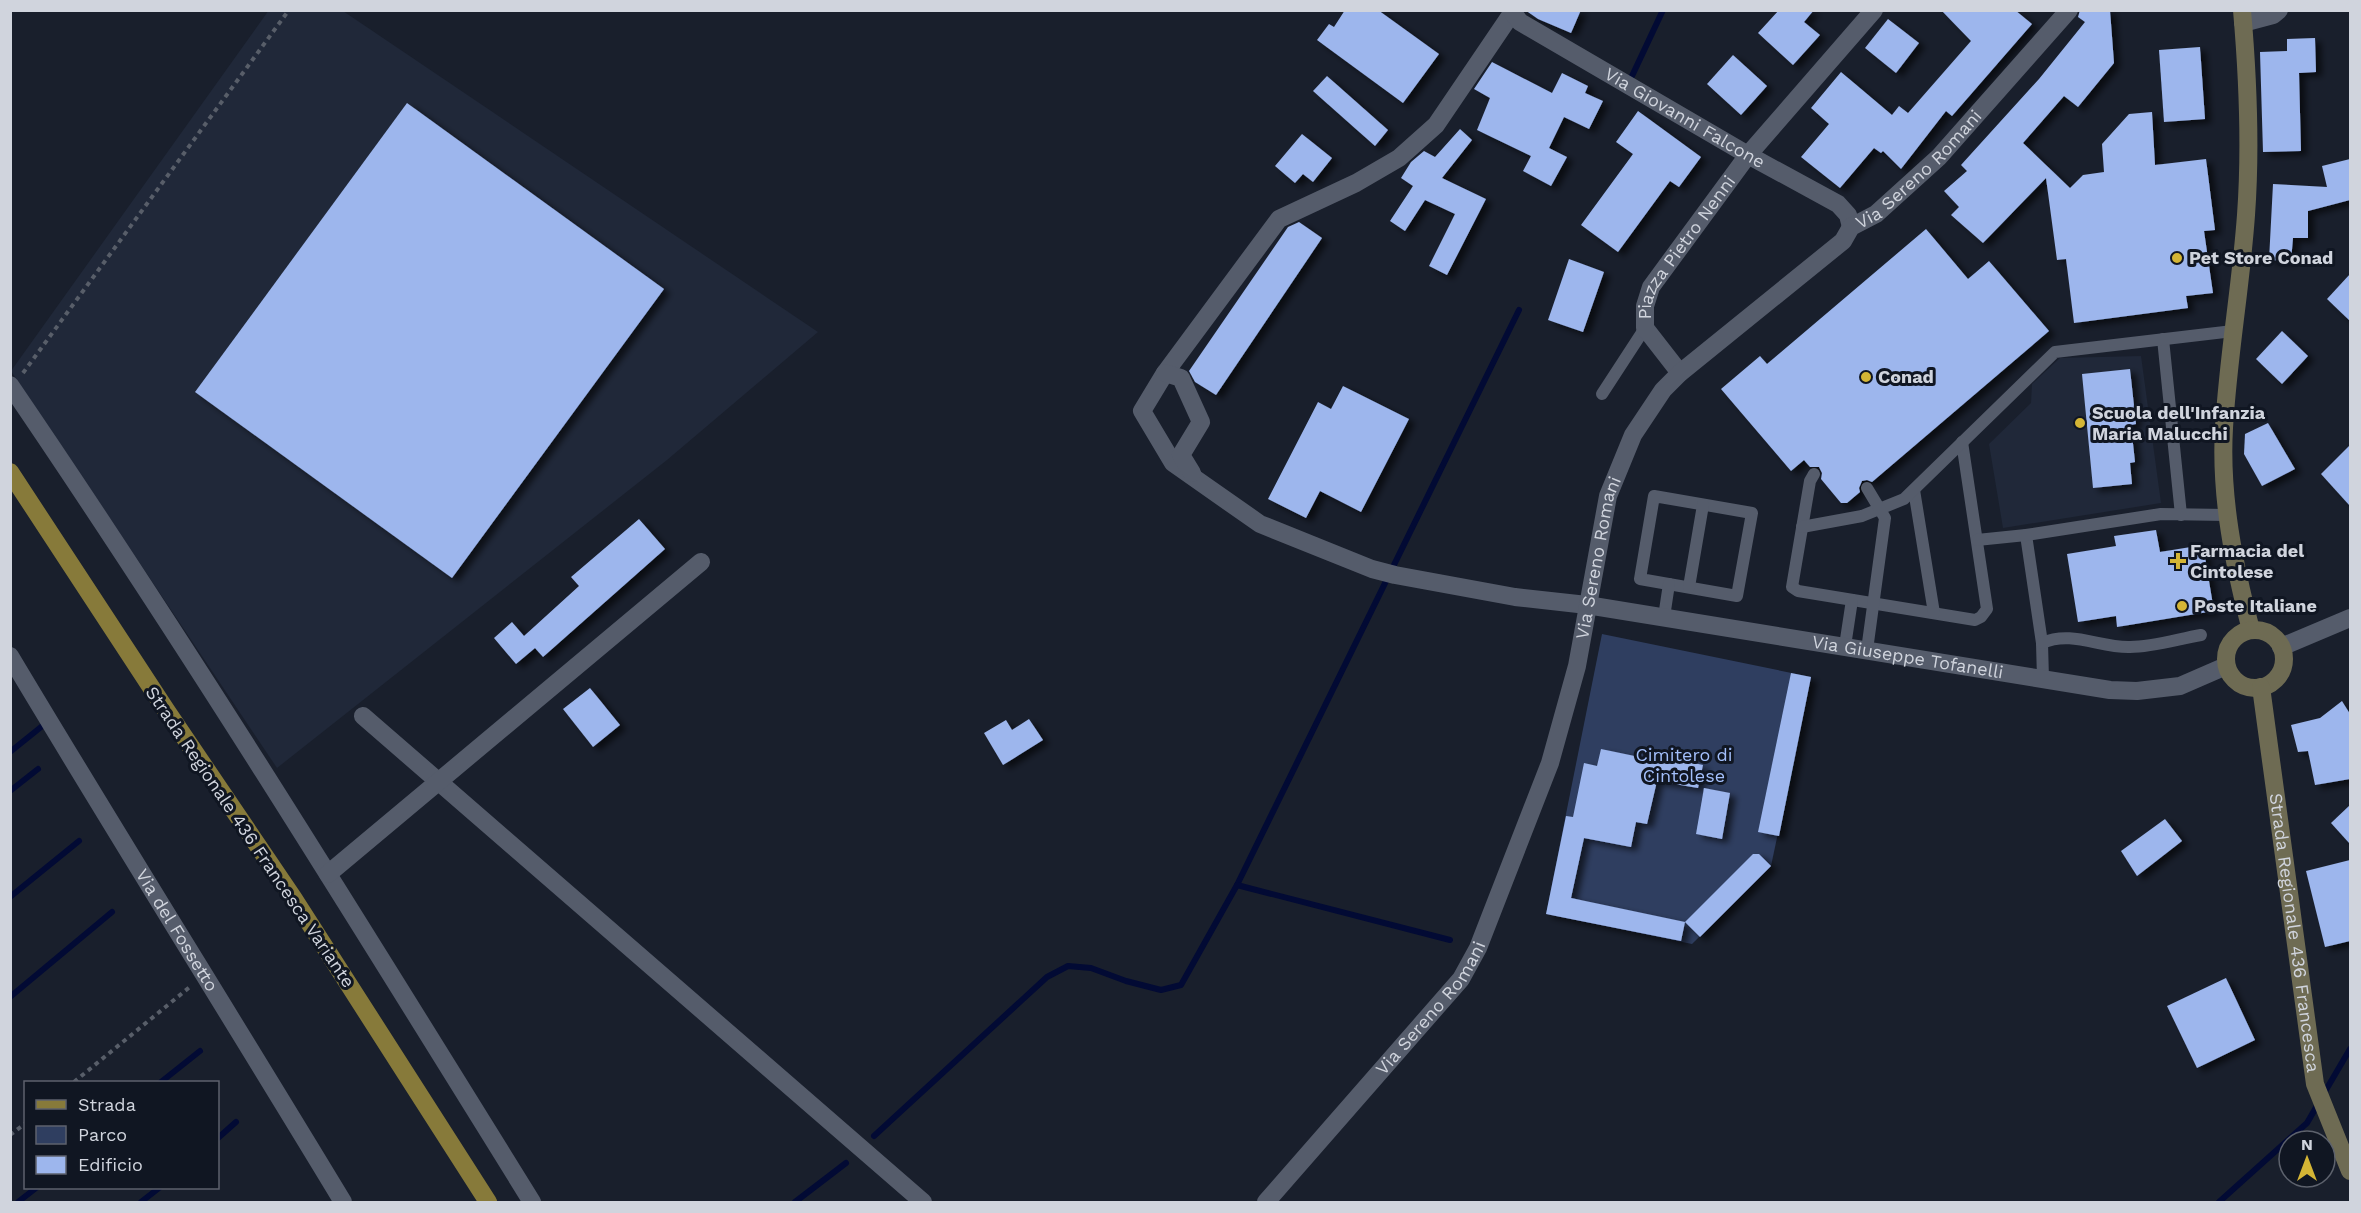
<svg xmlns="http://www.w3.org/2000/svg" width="2361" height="1213" font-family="'Work Sans',sans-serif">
<defs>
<filter id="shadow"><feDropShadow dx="6" dy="4" stdDeviation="3" flood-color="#0009"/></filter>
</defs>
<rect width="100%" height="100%" fill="#191f2c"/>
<!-- built -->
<g fill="#202839">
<path d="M269,10L343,11L818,332L667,460L277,768L11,371Z"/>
<path d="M2141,356L2161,503L2003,528L1989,444L2031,403L2032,384L2060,358Z"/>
</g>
<!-- green -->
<path fill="#2f3e60" d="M1602,634L1811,677L1771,866L1692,944L1546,914Z"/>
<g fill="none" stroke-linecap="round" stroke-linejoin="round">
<!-- stream -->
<g stroke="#020a34" stroke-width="6">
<path d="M1632,76L1663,10"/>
<path d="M10,752L46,723"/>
<path d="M10,791L38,769"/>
<path d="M1237,885L1519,310"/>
<path d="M10,897L79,841"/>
<path d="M10,997L112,912"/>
<path d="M161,1082L200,1051"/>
<path d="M2323,1095L2350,1049"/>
<path d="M874,1136L1047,977L1068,966L1091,968L1126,981L1161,990L1181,985L1237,885L1450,940"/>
<path d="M218,1138L236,1122"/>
<path d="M18,1202L36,1188"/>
<path d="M141,1202L159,1188"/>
<path d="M795,1202L846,1163"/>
<path d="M2219,1202L2307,1123L2318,1104"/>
</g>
</g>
<!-- building -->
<g fill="#9db6ed" filter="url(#shadow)">
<path d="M1345,10H1378L1439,54L1403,103L1317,40L1329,24L1334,27Z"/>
<path d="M1525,10H1581L1571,33L1538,19Z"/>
<path d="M1779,10H1814L1804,22L1820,35L1793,65L1758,33Z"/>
<path d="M1941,10H2015L2032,24L1952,116L1946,111L1901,169L1883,151L1881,153L1874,148L1840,188L1801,157L1829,124L1811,108L1841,72L1892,115L1899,106L1908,113L1971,41Z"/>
<path d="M2080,10H2110L2114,63L2078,107L2064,96L2023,143L2070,188L2083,175L2104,172L2102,144L2129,114L2152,112L2155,165L2206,159L2215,230L2204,231L2213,293L2186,296L2188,308L2074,323L2066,259L2057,260L2046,178L1983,243L1951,215L1959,207L1944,191L1967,171L1961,165L2039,79L2085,22L2078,17Z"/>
<path d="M1888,19L1919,43L1896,73L1865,48Z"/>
<path d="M2315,38L2316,72L2299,73L2301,151L2263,152L2260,52L2287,51V39Z"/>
<path d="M2200,47L2205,119L2164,122L2159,50Z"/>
<path d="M1733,55L1767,86L1741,115L1707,84Z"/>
<path d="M1492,62L1552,93L1562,73L1588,86L1585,93L1603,101L1589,129L1564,117L1549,148L1567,157L1551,186L1523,171L1531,156L1477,130L1490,98L1474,89Z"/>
<path d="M1327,76L1388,130L1375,146L1313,91Z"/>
<path d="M407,103L664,289L452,578L195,392Z"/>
<path d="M1638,111L1701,157L1679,187L1670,181L1618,252L1581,225L1633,154L1616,142Z"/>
<path d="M1460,129L1472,140L1442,178L1486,199L1447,275L1429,266L1455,214L1425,200L1405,231L1390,221L1413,186L1401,178L1411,162L1424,151L1435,157Z"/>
<path d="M1302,134L1332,158L1313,182L1303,174L1295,183L1275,166Z"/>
<path d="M2350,159V200L2308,211V238H2293L2291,261L2269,260L2273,184L2327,187L2322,166Z"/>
<path d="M1299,222L1322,238L1216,395L1195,382L1189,371L1288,227Z"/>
<path d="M1926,229L1968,279L1989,261L2049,331L1872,482L1867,480L1862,481L1859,488L1860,492L1847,503H1841L1821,479L1822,473L1819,467H1810L1804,460L1791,471L1721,389L1760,356L1767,364Z"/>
<path d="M1569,259L1604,272L1583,332L1548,320Z"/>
<path d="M2350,274V321L2327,299Z"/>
<path d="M2282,331L2308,356L2282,384L2256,359Z"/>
<path d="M2130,369L2136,424L2131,425L2135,462L2130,463L2132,484L2093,488L2082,374Z"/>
<path d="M1343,386L1409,419L1361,512L1320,491L1306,518L1268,499L1318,402L1331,409Z"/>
<path d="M2268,423L2295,469L2262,486L2244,454L2245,434Z"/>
<path d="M2350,445V506L2321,474Z"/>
<path d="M639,519L665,549L543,657L535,648L516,664L494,638L512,622L524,636L579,586L571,577Z"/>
<path d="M2156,530L2160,552L2203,545L2214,611L2117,627L2116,616L2078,622L2067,554L2116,546L2114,536Z"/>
<path d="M1791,673L1811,677L1779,836L1758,832Z"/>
<path d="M590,688L620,725L593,747L563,709Z"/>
<path d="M2342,701L2350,714V779L2315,785L2308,751L2298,752L2291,725L2320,718Z"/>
<path d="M1029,719L1043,740L1003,765L984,733L1006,720L1012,730Z"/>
<path d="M1601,749L1649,759L1666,761V757L1703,765L1698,788L1657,781L1647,824L1636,822L1631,847L1584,838L1571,898L1685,922L1681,941L1546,914L1566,816L1573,817L1584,763L1597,766Z"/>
<path d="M1704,788L1730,793L1722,839L1696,834Z"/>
<path d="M2350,805V844L2331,823Z"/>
<path d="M2165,819L2182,841L2137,876L2121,851Z"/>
<path d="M1753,854H1759L1771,866L1700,937L1685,922Z"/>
<path d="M2350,860V941L2325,947L2306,871Z"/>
<path d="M2226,978L2255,1040L2197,1068L2167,1006Z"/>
</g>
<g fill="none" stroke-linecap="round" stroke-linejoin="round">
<!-- path -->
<g stroke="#585e69" stroke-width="4" stroke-dasharray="4.5 4.5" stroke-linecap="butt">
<path d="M23,373L289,10"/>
<path d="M74,1082L191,986"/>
<path d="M10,1135L26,1123"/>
</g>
<!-- lane -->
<g stroke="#555c6b" stroke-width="12">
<path d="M2163,339L2181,515"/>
<path d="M1602,394L1645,328"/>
<path d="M1814,474L1810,481L1792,587L1798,591L1975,620L1981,617L1987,609L1962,442"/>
<path d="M1914,490L1934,613"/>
<path d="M1654,496L1752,513L1737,596L1640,579Z"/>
<path d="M1802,527L1862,516L1904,499L2055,352L2233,331"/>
<path d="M2026,535L2042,643L2043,679"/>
<path d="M1977,540L2026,535L2161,514L2227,515"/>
<path d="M1689,587L1703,505"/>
<path d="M1664,617L1669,584"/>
<path d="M2042,643C2072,630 2100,648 2130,647C2153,647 2178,639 2201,635"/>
<path d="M1845,646L1852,600"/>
<path d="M1867,650L1885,518L1867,488"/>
</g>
<!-- street -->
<g stroke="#555c6b" stroke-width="18">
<path id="s1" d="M1514,10L1436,125L1399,158L1356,183L1279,219L1165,373L1142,411L1173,463L1260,524L1372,569L1395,575L1515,597L1587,605L2110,690L2137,691L2180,686L2226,666"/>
<path id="s2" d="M1513,13L1520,22L1748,155L1838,204L1848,215L1851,227"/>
<path d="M2243,23L2273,15L2279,10"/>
<path d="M1165,373L1181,378L1201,422L1181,455L1192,473"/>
<path id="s3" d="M1680,373L1645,328V306L1651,287L1748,155L1874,10"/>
<path d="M10,385C192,652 362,928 532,1202"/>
<path d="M2281,647L2350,618"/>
<path id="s4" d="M10,656C120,840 233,1020 343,1202"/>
<path d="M363,716L923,1202"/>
<path d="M328,874L701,562"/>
<path id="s5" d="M1266,1202L1461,979L1478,948L1550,763L1577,666L1608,496L1633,435L1663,390L1680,373L1843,241L1851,227L1876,214L1939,157L2069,10"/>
</g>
<!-- secondary -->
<g stroke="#6e6b53" stroke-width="18">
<path d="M2242,10C2248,79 2251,147 2246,215C2241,286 2228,357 2224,428C2220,496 2234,565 2251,630"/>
<circle cx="2255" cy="659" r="29"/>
<path id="s6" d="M2261,687L2315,1084L2350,1171"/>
</g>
<!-- primary -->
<path stroke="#877a3a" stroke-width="18" d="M10,472L166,710L294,899L488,1202"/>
</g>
<!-- markers -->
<g fill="#d4b535" stroke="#101622" stroke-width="2">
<circle cx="2177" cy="258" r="6"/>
<circle cx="1866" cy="377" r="6"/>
<circle cx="2080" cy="423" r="6"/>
<path d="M2175 552h6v6h6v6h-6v6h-6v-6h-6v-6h6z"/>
<circle cx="2182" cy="606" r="6"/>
</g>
<g text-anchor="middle" stroke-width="6" stroke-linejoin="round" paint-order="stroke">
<!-- street labels -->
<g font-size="18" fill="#d0d4dd" stroke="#101622">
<text dy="6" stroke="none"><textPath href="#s2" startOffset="202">Via Giovanni Falcone</textPath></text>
<text dy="6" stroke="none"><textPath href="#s5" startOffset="1263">Via Sereno Romani</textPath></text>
<text dy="6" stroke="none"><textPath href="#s3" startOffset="150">Piazza Pietro Nenni</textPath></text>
<text dy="6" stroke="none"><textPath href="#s5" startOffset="741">Via Sereno Romani</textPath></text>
<text dy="6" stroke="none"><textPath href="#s1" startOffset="1390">Via Giuseppe Tofanelli</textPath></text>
<text transform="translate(250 837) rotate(56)" y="6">Strada Regionale 436 Francesca Variante</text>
<text dy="6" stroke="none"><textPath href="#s4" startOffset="321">Via del Fossetto</textPath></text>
<text dy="6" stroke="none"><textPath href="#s6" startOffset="248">Strada Regionale 436 Francesca</textPath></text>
<text dy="6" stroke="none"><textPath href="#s5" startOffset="255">Via Sereno Romani</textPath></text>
</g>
<!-- poi labels -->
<g font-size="18" font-weight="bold" fill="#d0d4dd" stroke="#101622" text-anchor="start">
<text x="2189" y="264">Pet Store Conad</text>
<text x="1878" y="383">Conad</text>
<text x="2092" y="419">Scuola dell'Infanzia<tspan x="2092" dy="21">Maria Malucchi</tspan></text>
<text x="2190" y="557">Farmacia del<tspan x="2190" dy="21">Cintolese</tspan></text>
<text x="2194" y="612">Poste Italiane</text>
</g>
<!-- park labels -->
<g font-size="18" fill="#a3bffb" stroke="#101622">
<text x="1684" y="761">Cimitero di<tspan x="1684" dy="21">Cintolese</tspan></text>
</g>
</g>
<!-- border -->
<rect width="2361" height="1213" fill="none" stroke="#d0d4dd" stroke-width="24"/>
<!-- legend -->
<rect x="24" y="1081" width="195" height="108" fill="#101622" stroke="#5d626d" stroke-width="1.5"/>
<rect x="36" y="1100" width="30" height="9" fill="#877a3a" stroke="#5d626d" stroke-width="1.5"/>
<text x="78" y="1111" font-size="18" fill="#d0d4dd">Strada</text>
<rect x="36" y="1126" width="30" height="18" fill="#2f3e60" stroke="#5d626d" stroke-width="1.5"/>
<text x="78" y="1141" font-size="18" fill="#d0d4dd">Parco</text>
<rect x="36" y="1156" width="30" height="18" fill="#9db6ed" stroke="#5d626d" stroke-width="1.5"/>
<text x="78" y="1171" font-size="18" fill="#d0d4dd">Edificio</text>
<!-- north arrow -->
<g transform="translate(2307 1159)"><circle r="28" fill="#101622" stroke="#5d626d" stroke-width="1.5"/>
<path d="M0-4.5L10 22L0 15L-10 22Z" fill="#d4b535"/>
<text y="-9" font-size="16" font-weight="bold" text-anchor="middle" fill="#d0d4dd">N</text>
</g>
</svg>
